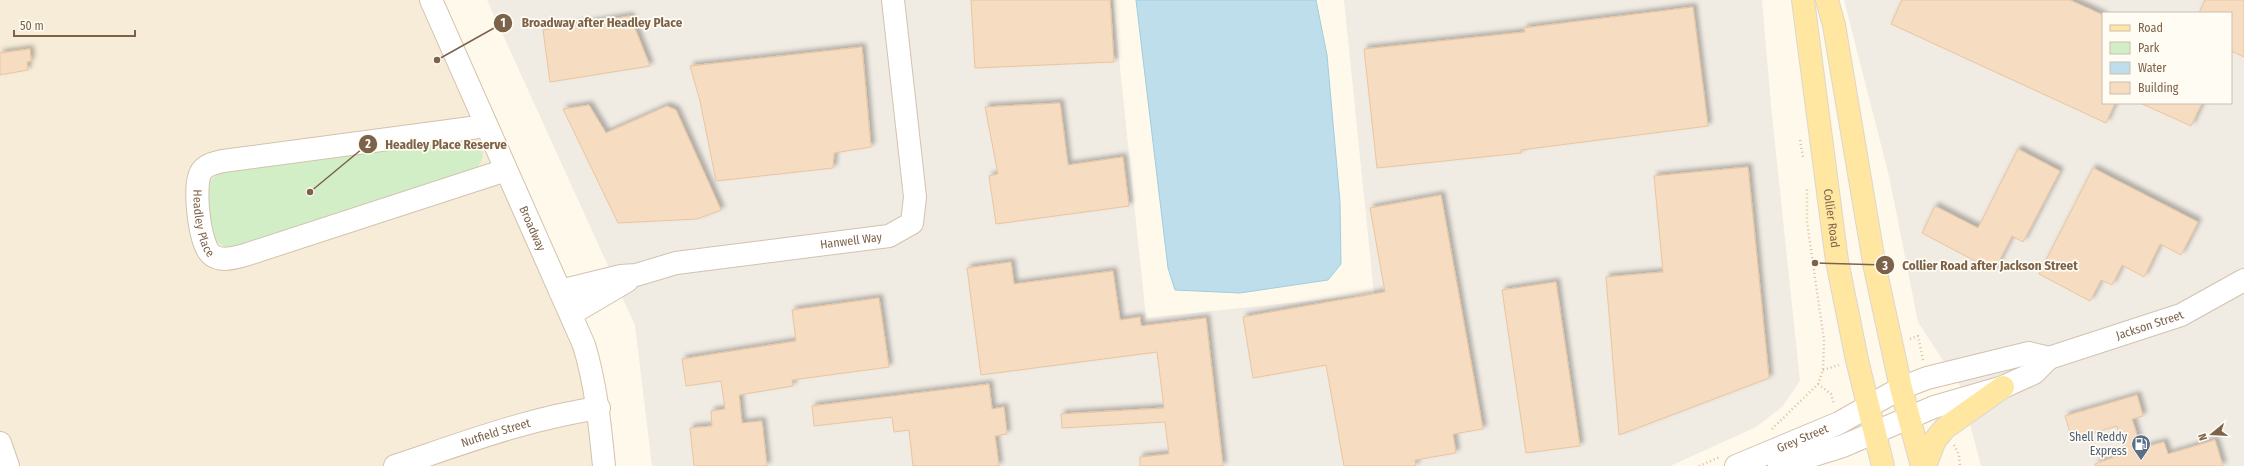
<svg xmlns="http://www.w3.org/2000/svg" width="2244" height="466" font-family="'Fira Sans Condensed',sans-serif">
<defs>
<filter id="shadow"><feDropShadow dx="3.5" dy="-3.5" stdDeviation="2" flood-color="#0004"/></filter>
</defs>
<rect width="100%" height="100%" fill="#fef9eb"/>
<!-- residential -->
<path fill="#f6ecd8" d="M0,0H431L584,345L604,466H0Z"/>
<!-- industrial -->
<g fill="#f0ebe3" fill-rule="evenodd">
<path d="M487,0H1113L1146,318L1374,294L1344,0H1762L1771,106L1800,381L1782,407L1756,427L1670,466H652L635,325Z"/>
<path d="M1844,0H2244V466H1981L1960,386L1918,322L1889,176ZM2103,13H2231V103H2103Z"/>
</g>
<!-- green -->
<path fill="#d2eec7" d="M464,139C487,141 488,161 471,173L244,247C240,247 233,249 229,248C204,242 208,208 206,188L208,183L220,172Z"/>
<!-- water -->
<path fill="#bddeea" stroke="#a2cddd" d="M1136,0H1316L1327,55L1340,202L1341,264L1328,280L1240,293L1175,290L1168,268Z"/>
<!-- building -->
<g fill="#f6dcc0" stroke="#eac59f" filter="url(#shadow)">
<path d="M971,0H1110L1114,62L975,68Z"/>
<path d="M1902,0H2070L2103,15V103H2115L2106,123L1891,24Z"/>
<path d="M2205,0H2244V57L2231,51V13H2199Z"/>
<path d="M1693,7L1708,126L1521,150V153L1377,168L1364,49L1525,32L1524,28Z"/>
<path d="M630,16L650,66L550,82L543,30Z"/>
<path d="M862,47L871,147L834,153L833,168L716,181L700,101L690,66Z"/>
<path d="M30,49L31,61L27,62L28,70L0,75V53Z"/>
<path d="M1060,103L1068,165L1123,157L1129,206L996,224L989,176L998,174L985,107Z"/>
<path d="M2140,103H2202L2191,126Z"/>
<path d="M589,105L606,133L667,106L676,110L721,210L697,219L618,223L563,109Z"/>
<path d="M2018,149L2060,171L2023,242L2012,236L1994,271L1922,233L1935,206L1978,228Z"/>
<path d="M1748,167L1769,378L1619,435L1606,277L1663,272L1654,176Z"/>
<path d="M2093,168L2198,222L2181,255L2160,244L2144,277L2122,265L2112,285L2101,280L2090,301L2039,274Z"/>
<path d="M1441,195L1483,429L1453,434L1456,453L1415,460L1416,466H1344L1326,365L1253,378L1243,317L1385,292L1370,208Z"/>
<path d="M1011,262L1014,284L1113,271L1120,320L1140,317L1141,326L1206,318L1223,466H1140V457L1169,454L1165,422L1062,428L1061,414L1164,408L1157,352L981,375L967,268Z"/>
<path d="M1556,282L1580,446L1526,453L1502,290Z"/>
<path d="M879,298L889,367L792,380L793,386L739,395L742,423L762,421L767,466H694L690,428L712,426L711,411L725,409L721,381L686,386L682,359L796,341L792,310Z"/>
<path d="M989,384L992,409L1004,407L1007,434L995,436L999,466H913L909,430L894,432L892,417L814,426L812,406Z"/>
<path d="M2137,395L2143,416L2132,419L2141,448L2164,442L2168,454L2215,440L2223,466H2095V464L2125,453L2117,426L2072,439L2065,416Z"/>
</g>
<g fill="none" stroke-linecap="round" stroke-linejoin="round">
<!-- minor casing -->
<g stroke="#d3c2ae" stroke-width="24">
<g id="minor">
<path id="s1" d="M431,0L584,345C596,385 600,425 604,466"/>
<path id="s2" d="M486,126L223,161C215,163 206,164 201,172C193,185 199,246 212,255C221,262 234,258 245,255L506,170"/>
<path id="s3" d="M560,291L621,276L636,275L676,263L889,236L912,223L915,197L893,0"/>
<path d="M571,314L627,281"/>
<path d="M0,443L8,466"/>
<path id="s4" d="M395,466C461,444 529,418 599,408"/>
<path id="s5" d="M1736,466L1839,423L1901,388L1927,378L2029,353L2049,358"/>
<path id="s6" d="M1779,466L1843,446L1934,407L2003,387L2034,373L2049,358L2181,315L2244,280"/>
</g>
</g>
<!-- major casing -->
<g stroke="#ddd6d0" stroke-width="24">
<g id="major">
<path id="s7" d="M1803,0L1837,261L1857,360L1883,466"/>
<path d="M1827,0L1834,25L1875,268L1901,388L1922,466"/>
<path d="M1925,466L1935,440L1945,428L2003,387"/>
</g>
</g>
<!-- path -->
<g stroke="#dcbfa2" stroke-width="2.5" stroke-dasharray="1 3" stroke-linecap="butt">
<path d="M1800,140L1803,157"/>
<path d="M1910,339L1918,336L1923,360"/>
<path d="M1823,370L1839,365"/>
<path d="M1818,384L1831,394L1834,404"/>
<path d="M1772,429L1818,384L1823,370L1824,340L1807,222V187"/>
<path d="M1954,445L1959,455L1960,466"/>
<path d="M1699,466L1720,457"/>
</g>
<!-- minor -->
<use href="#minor" stroke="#fff" stroke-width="22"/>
<!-- major -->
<use href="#major" stroke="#ffe7a1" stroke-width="22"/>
</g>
<!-- icons -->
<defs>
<g id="fuel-pin" transform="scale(1)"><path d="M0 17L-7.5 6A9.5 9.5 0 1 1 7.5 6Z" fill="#5c6f8a" stroke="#fffcf3"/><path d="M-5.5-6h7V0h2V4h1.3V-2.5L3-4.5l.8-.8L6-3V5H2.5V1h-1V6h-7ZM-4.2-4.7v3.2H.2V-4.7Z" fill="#fff"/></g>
</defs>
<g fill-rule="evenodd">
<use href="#fuel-pin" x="2141" y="444"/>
</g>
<g text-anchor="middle" stroke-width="3.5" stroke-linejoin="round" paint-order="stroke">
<!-- street labels -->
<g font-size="12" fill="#7d624a" stroke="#fffcf3">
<text dy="4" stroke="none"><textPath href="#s7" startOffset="220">Collier Road</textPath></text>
<text dy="4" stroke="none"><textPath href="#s2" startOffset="343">Headley Place</textPath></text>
<text dy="4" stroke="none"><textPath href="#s1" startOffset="250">Broadway</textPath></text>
<text dy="4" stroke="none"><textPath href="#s3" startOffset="296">Hanwell Way</textPath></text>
<text dy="4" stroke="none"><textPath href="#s6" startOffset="399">Jackson Street</textPath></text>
<text dy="4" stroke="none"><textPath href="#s4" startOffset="106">Nutfield Street</textPath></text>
<text dy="4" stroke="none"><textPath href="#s5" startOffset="72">Grey Street</textPath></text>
</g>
<!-- service labels -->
<g font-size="12" fill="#4e5e75" stroke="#fffcf3" text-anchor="end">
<text x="2127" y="441">Shell Reddy<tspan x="2127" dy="14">Express</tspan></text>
</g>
</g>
<!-- callouts -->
<path fill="none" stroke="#7d624a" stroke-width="1.5" d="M437 60L503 23M310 192L368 144M1815 263L1885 265"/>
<g fill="#7d624a" stroke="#fffcf3" stroke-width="1.5">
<circle cx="437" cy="60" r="4"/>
<circle cx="310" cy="192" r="4"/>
<circle cx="1815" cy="263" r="4"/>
<circle cx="503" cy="23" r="10"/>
<circle cx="368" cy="144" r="10"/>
<circle cx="1885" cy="265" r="10"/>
</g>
<g font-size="12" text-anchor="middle" font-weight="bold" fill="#fff">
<text x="503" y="27">1</text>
<text x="368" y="148">2</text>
<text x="1885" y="270">3</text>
</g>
<g font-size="13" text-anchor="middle" font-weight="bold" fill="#7d624a" stroke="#fffcf3" stroke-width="3.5" stroke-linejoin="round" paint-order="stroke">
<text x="602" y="27">Broadway after Headley Place</text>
<text x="446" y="149">Headley Place Reserve</text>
<text x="1990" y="270">Collier Road after Jackson Street</text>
</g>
<!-- legend -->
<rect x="2102" y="12" width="130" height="92" fill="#fffcf3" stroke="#cbbeaf"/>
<rect x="2110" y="25" width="20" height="6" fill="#ffe7a1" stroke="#cbbeaf"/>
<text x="2138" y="32" font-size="12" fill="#7d624a">Road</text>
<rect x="2110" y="42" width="20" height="12" fill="#d2eec7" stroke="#cbbeaf"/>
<text x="2138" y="52" font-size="12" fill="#7d624a">Park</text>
<rect x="2110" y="62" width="20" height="12" fill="#bddeea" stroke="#cbbeaf"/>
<text x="2138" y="72" font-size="12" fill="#7d624a">Water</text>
<rect x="2110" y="82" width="20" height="12" fill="#f6dcc0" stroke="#cbbeaf"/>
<text x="2138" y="92" font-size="12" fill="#7d624a">Building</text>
<!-- north arrow -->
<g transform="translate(2212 434) rotate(252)" stroke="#fffcf3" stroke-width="3" paint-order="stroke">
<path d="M0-3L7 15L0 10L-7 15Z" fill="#7d624a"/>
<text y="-6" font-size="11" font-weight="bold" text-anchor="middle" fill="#7d624a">N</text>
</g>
<!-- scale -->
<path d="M14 30v6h121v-6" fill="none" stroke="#7d624a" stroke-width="2"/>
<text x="20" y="30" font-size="12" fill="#7d624a" stroke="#fffcf3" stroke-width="3" paint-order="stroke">50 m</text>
</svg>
